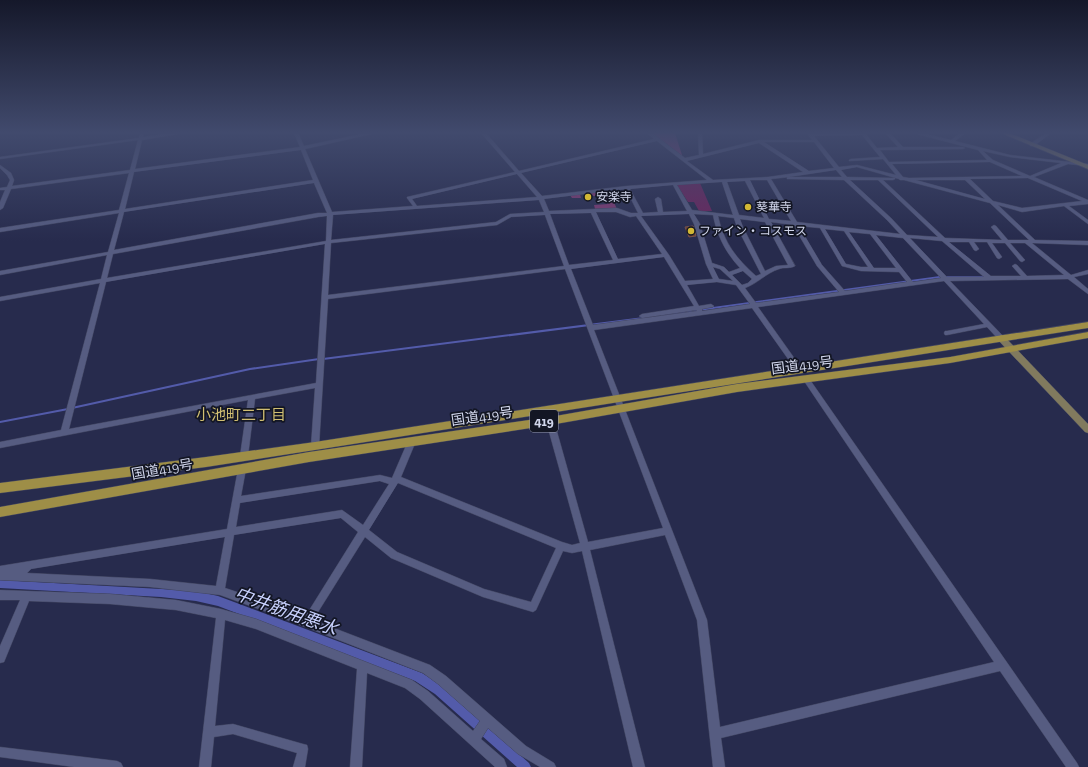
<svg xmlns="http://www.w3.org/2000/svg" width="1088" height="767" font-family="'Zilla Slab','Noto Sans JP',serif">
<rect width="100%" height="100%" fill="#272b4d"/>
<!-- green -->
<path fill="#6c245d" d="M700,183L712,211H699L694,202H688L677,185Z"/>
<!-- forest -->
<g fill="#833a73">
<path d="M651,133H675L682,155L681,156Z"/>
<path d="M608,190L617,209H595L594,205L608,204L605,196H593L592,194H580L581,198H572L570,195Z"/>
</g>
<g fill="none" stroke-linecap="round" stroke-linejoin="round">
<!-- stream -->
<g stroke="#535baa" stroke-width="2">
<path d="M946,277H985"/>
<path d="M662,315L940,277"/>
<path d="M323,359L644,318"/>
<path d="M72,408L250,369L319,359"/>
<path d="M0,422L68,409"/>
</g>
<!-- canal -->
<path fill="#535baa" fill-rule="evenodd" d="M0,580L161,589L196,591L218,596L422,673L443,686L529,763L531,767H517L435,694L415,681L218,606L196,601L161,597L0,588Z"/>
</g>
<!-- building -->
<path fill="#683f34" stroke="#7d5347" d="M693,226L696,236L689,237L685,227Z"/>
<g fill="none" stroke-linecap="round" stroke-linejoin="round">
<!-- minor casing -->
<g stroke="#424662" stroke-width="1">
<g id="minor">
<path d="M140,133H144L143,137L169,133H184L142,140L135,169L300,147L294,133H298L304,146L366,133H376L305,149L332,212L413,206L407,198V197L515,172L481,133H486L519,171L654,139L647,133H652L685,158L699,155L698,133H702L703,154L759,140H812L807,133H865L877,148L898,147L885,133H890L903,147H963L965,148L963,149L880,150L889,162L987,160L978,150L913,133H922L951,140L960,133H966L955,141L1010,155L1088,164V166L1068,164L1034,177L1088,200V204L1069,206L1088,220V224L1064,206L1022,212L998,205L1035,240L1088,241V245L1032,243L1071,275L1088,270V274L1074,277L1088,289V294L1068,279L950,281L1003,336L1004,338L1003,340H999L987,327L947,335H945L944,333L945,331H947L984,324L944,281L758,307L802,369L803,371L800,373H798L752,308L594,330L707,620L720,727L994,662L804,381L803,379L804,377H808L1077,763L1079,767H1066L1000,671L721,738L725,767H713L697,620L665,535L590,550L645,767H633L582,551L572,553L563,551L536,610L533,612L483,597L391,558L365,537L313,620L430,665L446,676L526,746L554,763L556,767H540L518,754L488,728L481,739L504,759L507,767H495L420,699L405,688L367,673L362,767H350L357,669L256,629L225,620L215,726L233,724L303,744L307,745L308,749L305,767H293L297,753L233,734L214,737L211,767H199L216,618L176,610L110,604L29,601L4,662L0,663V646L20,600H0V590L110,594L176,600L221,609L256,619L412,680L428,691L473,731L480,721L438,684L423,673L267,612L220,595L150,587L0,580V566L227,529L238,469L239,467L242,466L245,467L246,469L241,496L380,475L392,478L408,441L409,439L412,438L415,439L416,441L401,477L562,542L572,545L580,543L546,421L547,419H553L554,421L588,542L663,528L565,269L328,299L319,446L318,448L315,449L312,448L311,446L315,388L255,399L248,456L247,458L244,459L241,458L240,456L248,400L0,448V442L61,430L100,283L0,301V297L101,279L107,255L0,275V271L108,252L119,213L0,232V228L119,210L129,173L11,189L3,208L0,210V202L5,190H0V188L7,187L10,180L7,175L0,168V165L11,173L14,180L12,186L130,170L138,140L0,159V157L139,138ZM862,135L880,157L851,159L849,160V161L883,159L896,175L857,165L839,167L814,136ZM657,141L707,180L627,186L542,196L521,173ZM764,142H814L834,168L809,171ZM759,143L803,172L768,177L713,180L687,161ZM301,150L313,180L125,209L134,172ZM983,151L1010,157L1061,163L1030,176L993,160ZM990,162L1022,176L909,178L903,177L892,164ZM857,167L899,179L900,180H904L990,203L1029,240H1008L996,226L994,225L991,227L1002,240L945,238L883,180H893L895,179V178L847,177L841,170ZM836,170L842,177H789ZM517,174L537,197L417,206L412,199ZM787,177V179H789L844,180L887,220L900,234L797,222L771,179L789,177ZM1028,178L1082,201L1022,208L993,201L970,179ZM750,180H767L791,221L769,219ZM850,180H878L938,237L907,235L891,218ZM916,180H965L985,199ZM745,181L764,218L739,215L727,182ZM722,182L733,215L692,210L677,185ZM314,183L327,213H318L114,250L124,212ZM673,185L687,211L663,212L661,199L658,197L655,199L658,212L643,213L630,189ZM626,189L638,213H631L617,208L549,211L544,199ZM539,200L544,212L510,214L496,222L331,240L333,215ZM596,212H616L630,217L636,216L662,254L618,259ZM591,213L613,260L569,265L550,214ZM689,214L694,224L706,264L713,279L685,281L669,255L641,216ZM694,214L713,215C717,236 726,253 740,268L729,272L724,267L712,263L700,224ZM545,215L564,266L328,295L331,243L497,225L511,217ZM327,216L326,241L107,278L113,254L318,217ZM718,216L734,218L737,227L761,274L756,276C736,258 724,243 718,216ZM740,219L765,222L788,265L776,266L765,271L743,227ZM771,222L793,225L817,266L839,292L756,303L745,288C757,284 766,273 779,269C784,267 790,269 795,266ZM799,226L820,228L842,266L861,271L899,272L907,282L845,291L822,265ZM825,229L844,231L868,267H861L846,264ZM849,232L870,234L896,268H874ZM876,235L903,238L941,278L913,282ZM910,238L942,241L984,277H947ZM949,242H969L974,250L976,251L979,249L974,242H987L997,258L999,259L1002,257L992,243H1005L1020,261L1022,262L1025,260L1010,243H1025L1064,275L1027,276L1017,265L1015,264L1012,266L1021,276H991ZM325,244L316,383L69,429L106,282ZM664,257L694,306L642,314L639,316L642,318L696,310L697,311L593,325L571,269ZM713,267L720,269L733,281L719,279ZM743,271L752,279L748,283L742,285L732,275ZM717,282L736,285L750,304L702,311V309L713,307L714,306L711,304L699,306L687,285ZM380,481L389,484L363,525L342,510L236,527L240,503ZM398,483L556,548L531,602L484,589L397,552L369,530ZM341,518L358,532L305,617L267,602L225,588L234,535ZM225,537L216,586L150,579L27,573L31,569Z"/>
<path d="M1046,133H1051L1034,146H1030V144Z"/>
<path d="M0,747L117,761L121,763L123,767H74L0,757Z"/>
</g>
</g>
<!-- major casing -->
<g stroke="#424662" stroke-width="1">
<g id="major">
<path d="M1001,133H1009L1088,165V169Z"/>
<path d="M1001,335L1004,336L1088,424V433L1085,432L998,340L997,338Z"/>
</g>
</g>
<!-- highway casing -->
<g stroke="#424662" stroke-width="1">
<g id="highway">
<path d="M1088,322V328L315,450L206,467L0,493V483L206,457L315,442Z"/>
<path d="M1088,332V338L950,363L737,392L550,425L309,462L0,517V507L309,452L550,417L737,384L950,357Z"/>
</g>
</g>
<!-- minor -->
<use href="#minor" fill="#565c81" fill-rule="evenodd"/>
<!-- major -->
<use href="#major" fill="#817a5e" fill-rule="evenodd"/>
<!-- highway -->
<use href="#highway" fill="#9e8e47" fill-rule="evenodd"/>
</g>
<!-- sky -->
<linearGradient id="sky" x2="0" y2="1"><stop stop-color="#15182a"/><stop offset="0.55" stop-color="#414a6d"/><stop offset="1" stop-color="#414a6d" stop-opacity="0"/></linearGradient>
<rect width="1088" height="241" fill="url(#sky)"/>
<!-- markers -->
<g fill="#d2b735" stroke="#131624" stroke-width="1.5">
<circle cx="588" cy="197" r="4"/>
<circle cx="748" cy="207" r="4"/>
<circle cx="691" cy="231" r="4"/>
</g>
<g text-anchor="middle" stroke-width="3.5" stroke-linejoin="round" paint-order="stroke">
<!-- far-poi labels -->
<g font-size="12" fill="#d1d6eb" stroke="#131624" text-anchor="start">
<text x="596" y="201">安楽寺</text>
<text x="756" y="211">葵華寺</text>
<text x="699" y="235">ファイン・コスモス</text>
</g>
<!-- shield labels -->
<rect fill="#131624" stroke="#989caf" stroke-width="1" x="530" y="410" width="28" height="22" rx="3"/>
<g font-size="13" font-weight="bold" fill="#d1d6eb">
<text x="544" y="426">419</text>
</g>
<!-- street labels -->
<g font-size="14" fill="#d1d6eb" stroke="#131624">
<text transform="translate(802 365) rotate(-7)" y="5">国道419号</text>
<text transform="translate(482 416) rotate(-8)" y="5">国道419号</text>
<text transform="translate(162 469) rotate(-10)" y="5">国道419号</text>
</g>
<!-- neighbourhood labels -->
<g font-size="15" fill="#d1bf72" stroke="#131624">
<text x="241" y="420">小池町二丁目</text>
</g>
<!-- near-water labels -->
<g font-size="18" font-style="italic" fill="#c7d0fc" stroke="#131624">
<text transform="translate(286 611) rotate(20)" y="6">中井筋用悪水</text>
</g>
</g>
</svg>
